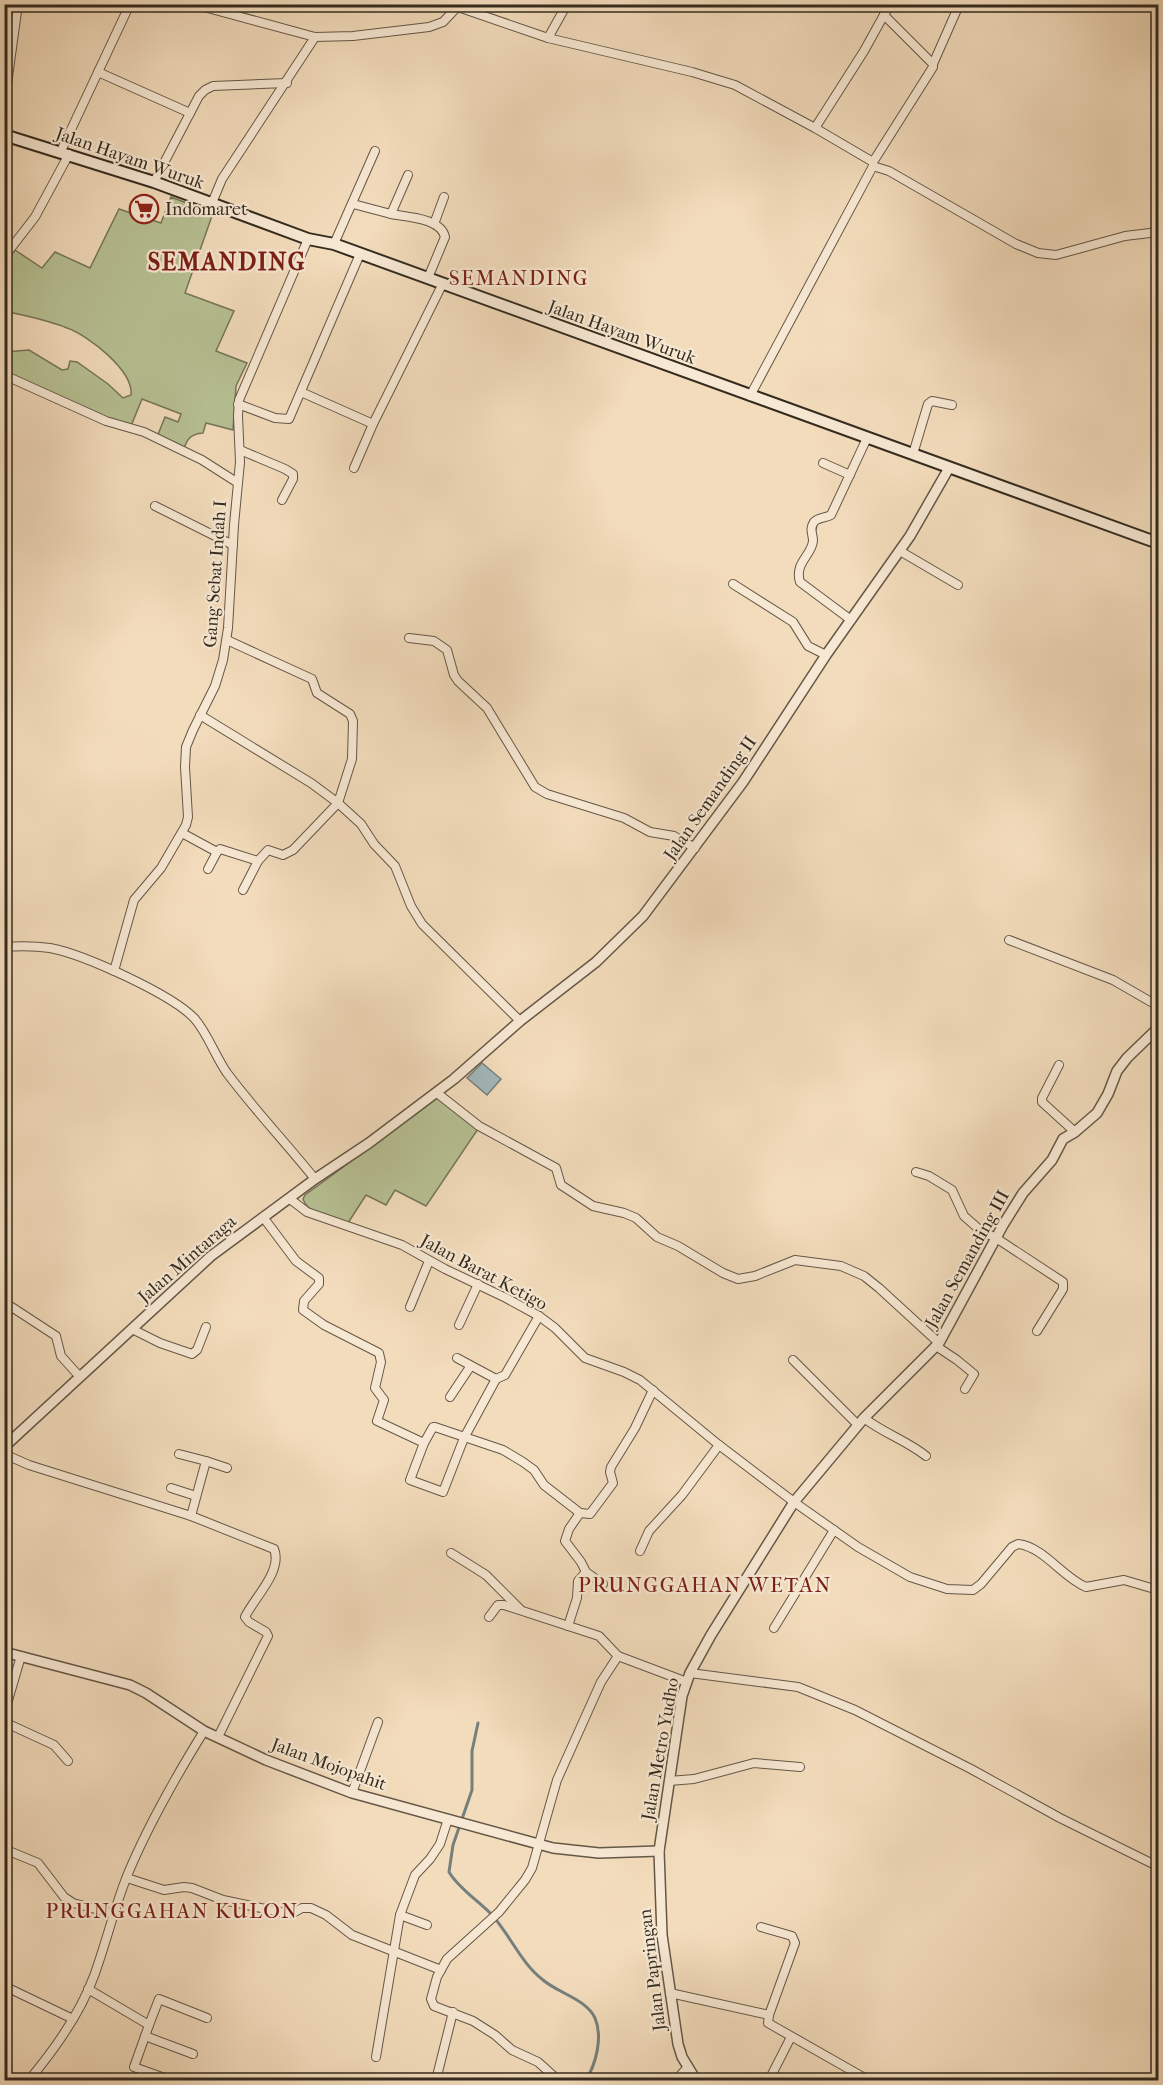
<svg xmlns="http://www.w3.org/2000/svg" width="1163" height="2085" font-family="'IM FELL French Canon',serif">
<rect width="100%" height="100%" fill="#f3dcbc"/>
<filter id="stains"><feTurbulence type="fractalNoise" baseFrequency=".00333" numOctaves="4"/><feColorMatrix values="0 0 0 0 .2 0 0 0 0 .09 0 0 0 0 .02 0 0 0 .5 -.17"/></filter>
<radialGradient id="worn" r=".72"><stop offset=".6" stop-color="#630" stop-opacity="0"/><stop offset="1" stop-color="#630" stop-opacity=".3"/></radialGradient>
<!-- green -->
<g fill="#b7c194" stroke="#76765a" stroke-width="1.5">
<path d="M171,197L213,213L185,293L234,311L216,351L247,363L236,386L233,430L206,423L203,433C190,434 187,439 183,451L157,437L165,417L178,422L181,414L142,399L131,426L106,420L5,373V352L29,350L62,370L68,369L70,361L77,362L108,384L123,398L131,395C134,371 88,335 67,328C47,320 25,316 5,311L4,264L15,250L42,268L55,252L90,268L119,209L161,223Z"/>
<path d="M436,1096L478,1129L426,1206L395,1190L386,1205L366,1195L348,1223C333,1218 308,1215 303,1199L305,1195L398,1127Z"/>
</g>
<!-- water -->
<path fill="#a1b8bc" stroke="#75807d" stroke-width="1.5" d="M482,1063L501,1079L487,1095L467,1078Z"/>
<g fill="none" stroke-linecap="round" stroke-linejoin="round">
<!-- stream -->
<path stroke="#75807d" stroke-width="3" d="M478,1723L472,1751V1790L453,1845L449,1872C459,1889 479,1901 492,1915C510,1935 521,1963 543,1980C558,1993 586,1999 595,2018C603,2037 596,2064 586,2080"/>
<!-- minor casing -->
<g stroke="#645746" stroke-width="10">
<g id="minor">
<path d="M193,4L315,37L353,36L429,27L443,22L460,4"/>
<path d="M873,4L887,10"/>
<path d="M458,7L548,38L692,72L735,85L815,128L873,162V166"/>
<path d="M548,38L567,4"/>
<path d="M933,64L959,5"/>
<path d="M98,72L190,113"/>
<path d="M4,106L18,4"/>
<path d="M815,128L864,51L890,4"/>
<path d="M61,151L130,4"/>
<path d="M873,162L933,67V64L884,15"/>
<path d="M154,182L199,96L205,90L213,86L287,83"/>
<path d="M212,203L222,179L315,37"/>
<path d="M353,204L391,214L408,175"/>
<path d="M391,214C407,217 441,218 445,237L428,278"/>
<path d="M434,224L444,197"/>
<path d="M334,244L375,151"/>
<path d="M4,257L35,217L69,154"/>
<path d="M4,375L106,421L144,432L202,460L238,483"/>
<path d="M301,392L373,424"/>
<path d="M750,396L873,166L889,171L1016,244L1038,253L1056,255L1125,236L1158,232"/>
<path d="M238,404L275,418L289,419L360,254"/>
<path d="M240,450L285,469L293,474V479L282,500"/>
<path d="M913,454L928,404L932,401L952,405"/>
<path d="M823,463L850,475"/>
<path d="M354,468L373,424L443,283"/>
<path d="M155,506L233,545"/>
<path d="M900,551L958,585"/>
<path d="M733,584L793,622L808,646L826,655"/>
<path d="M851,620L800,582C794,563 812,555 813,541C813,534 809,529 814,522C818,517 826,518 831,515L867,438"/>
<path d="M409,638L434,641L447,650L454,675L458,681L487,708L535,787L547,794L624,818L650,832L674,836L695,848"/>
<path d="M200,715L311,783L338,803L352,759L353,721L350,714L317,693L312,679L227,640"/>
<path d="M182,833L217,852L220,849L258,861L268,850L283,855L293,850L338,803L361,824L374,844L395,866L411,906L422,924L520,1021"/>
<path d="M208,869L217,852"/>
<path d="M243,890L258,861"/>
<path d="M1009,940L1113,980L1158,1006"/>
<path d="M4,947C20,946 35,946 50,948C83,954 171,994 194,1018C207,1032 215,1056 227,1073C254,1109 286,1143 315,1179"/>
<path d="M114,971L134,900L161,868L186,825L188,817L185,767L186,747L193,730L215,686L223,660L228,628L234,525L240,462L238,416L239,400L308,239"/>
<path d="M1059,1065L1042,1098V1102L1075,1132"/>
<path d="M437,1093L479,1126L556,1168L561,1185L593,1206L624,1213L636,1218L657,1237L678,1246L723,1273L738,1279L755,1276L795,1260L841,1266L864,1276L879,1288L939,1343"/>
<path d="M916,1172L929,1176L952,1190L964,1216L980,1230L996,1238L1063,1282V1289L1037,1331"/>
<path d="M290,1199L307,1212L402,1245L445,1269L506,1298L539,1316L555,1328L585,1358L624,1372L640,1380L719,1445L794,1502L858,1547L910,1577L947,1589L973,1590L981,1584L1012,1547L1018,1544C1044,1547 1062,1577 1086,1587L1124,1580L1158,1590"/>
<path d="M263,1217L296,1261L319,1278V1284L304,1301L303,1310L324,1325L379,1353L381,1362L375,1388L384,1400L377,1421L424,1443"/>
<path d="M4,1302L56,1336L61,1356L80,1377"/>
<path d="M410,1307L429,1261"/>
<path d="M459,1325L478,1284"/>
<path d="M132,1329L160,1343L192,1354L197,1350L206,1327"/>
<path d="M936,1346L957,1360L974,1374L965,1389"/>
<path d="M457,1358L496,1379L505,1375L539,1316"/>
<path d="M793,1360L858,1425"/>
<path d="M496,1379L464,1438L443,1492L410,1480L424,1443L433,1427H435L503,1450L523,1462L534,1470L544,1485L580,1513L569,1529L565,1541L581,1562L586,1572L603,1584"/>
<path d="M450,1397L470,1367"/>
<path d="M864,1418C883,1433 906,1440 926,1456"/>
<path d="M4,1454L29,1465L191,1516L274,1549C283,1571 254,1598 245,1617L249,1622L266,1632L268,1636L218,1737"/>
<path d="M179,1454L206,1461"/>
<path d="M171,1488L196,1496"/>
<path d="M580,1513L590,1514L613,1483L610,1472L611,1467L635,1428L653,1390"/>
<path d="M191,1516L206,1461L227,1468"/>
<path d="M640,1551L649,1531L682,1495L719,1445"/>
<path d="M451,1553L486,1575L520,1609"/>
<path d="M489,1617L498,1605H504L599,1636L618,1656L601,1682L557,1780L532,1868L525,1880L499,1912L447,1959L437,1977L431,1999L434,2006L473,2021L495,2035L512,2050L538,2062L558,2080"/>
<path d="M568,1626L577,1598L578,1581L586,1572"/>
<path d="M774,1628L834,1530"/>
<path d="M618,1656L687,1682"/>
<path d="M690,1673L798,1687L855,1710L971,1769L1060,1818L1151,1863H1158"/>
<path d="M4,1714L21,1656"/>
<path d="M4,1722L54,1745L68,1761"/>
<path d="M669,1781L694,1779L754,1763L800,1767"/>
<path d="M352,1793L378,1722"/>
<path d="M4,1849L38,1863L64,1897L73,1903L114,1914"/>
<path d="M127,1878L164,1890L184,1887L192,1888L223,1900L280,1912L293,1913L302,1908H311L326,1915L352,1935L441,1970"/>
<path d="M400,1915L427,1925"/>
<path d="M761,1927L792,1936L795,1943L769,2015L768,2023L863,2077L861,2080"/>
<path d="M4,1986L73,2019"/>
<path d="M88,1989L149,2025L134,2067L170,2080"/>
<path d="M670,1993L769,2015"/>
<path d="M149,2025L159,1999L207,2018"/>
<path d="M145,2036L193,2054"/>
<path d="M376,2057L400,1915L415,1875L430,1859L440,1844L448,1819"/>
<path d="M29,2080C55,2049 80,2014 94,1976C106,1943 114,1909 127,1876C148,1825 175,1778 204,1731"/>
<path d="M436,2080L453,2012"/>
<path d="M676,2080L688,2067"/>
<path d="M769,2080L791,2037"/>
</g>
</g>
<!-- tertiary casing -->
<g stroke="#645746" stroke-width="12">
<g id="tertiary">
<path d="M4,1447L211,1256L315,1179L369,1143L454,1079L520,1021L596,962L643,916L743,782L826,655L910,536L949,468"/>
<path d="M4,1652L130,1685L146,1693L204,1731L266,1760L352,1793L553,1848L599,1853L659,1851"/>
<path d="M696,2080L682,2057L678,2044L662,1935L659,1851L682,1696L690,1673L711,1635L794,1502L864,1418L939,1343L1003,1225L1023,1193L1052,1160L1063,1139L1075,1132L1097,1113L1108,1094L1117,1071L1127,1058L1158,1028"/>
</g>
</g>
<!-- secondary casing -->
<g stroke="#342b1f" stroke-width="14">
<path id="secondary" d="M4,135L154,182L308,239L334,244L1158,543"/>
</g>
<!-- minor -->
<use href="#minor" stroke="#f7e8d3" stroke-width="8"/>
<!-- tertiary -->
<use href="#tertiary" stroke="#f7e8d3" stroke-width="9"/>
<!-- secondary -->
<use href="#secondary" stroke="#f7e8d3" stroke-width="10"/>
</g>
<!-- icons -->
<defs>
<g id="supermarket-ring" transform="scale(1.5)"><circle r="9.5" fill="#f7e8d3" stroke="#8f2418" stroke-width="1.5"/><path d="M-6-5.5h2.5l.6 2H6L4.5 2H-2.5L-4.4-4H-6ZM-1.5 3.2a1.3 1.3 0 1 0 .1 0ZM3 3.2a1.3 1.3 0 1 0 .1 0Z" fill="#8f2418"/></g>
</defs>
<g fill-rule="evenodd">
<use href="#supermarket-ring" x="144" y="209"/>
</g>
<g text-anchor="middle" stroke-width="4.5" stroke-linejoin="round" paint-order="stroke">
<!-- street labels -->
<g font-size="18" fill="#342b1f" stroke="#f7e8d3">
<text transform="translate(130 158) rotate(19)" y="6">Jalan Hayam Wuruk</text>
<text transform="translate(622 332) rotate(20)" y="6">Jalan Hayam Wuruk</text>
<text transform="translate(215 574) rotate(-86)" y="6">Gang Sebat Indah I</text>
<text transform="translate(710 798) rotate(-55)" y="6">Jalan Semanding II</text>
<text transform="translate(187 1259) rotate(-41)" y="6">Jalan Mintaraga</text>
<text transform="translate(967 1259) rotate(-61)" y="6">Jalan Semanding III</text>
<text transform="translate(484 1272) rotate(28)" y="6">Jalan Barat Ketigo</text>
<text transform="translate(660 1749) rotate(-80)" y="6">Jalan Metro Yudho</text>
<text transform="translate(329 1764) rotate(20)" y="6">Jalan Mojopahit</text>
<text transform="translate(652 1970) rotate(-97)" y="6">Jalan Papringan</text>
</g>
<!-- poi labels -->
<g font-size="18" fill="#342b1f" stroke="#f7e8d3" text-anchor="start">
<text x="165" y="215">Indomaret</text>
</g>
<!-- quarter labels -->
<g font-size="21" letter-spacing="1.5" fill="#7a1f14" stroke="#f7e8d3">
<text x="519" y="285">SEMANDING</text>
<text x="705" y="1592">PRUNGGAHAN WETAN</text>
<text x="172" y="1918">PRUNGGAHAN KULON</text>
</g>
<!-- district labels -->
<g font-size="24" font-weight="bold" letter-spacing="1.5" fill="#7a1f14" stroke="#f7e8d3">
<text x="227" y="270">SEMANDING</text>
</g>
</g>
<!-- margin -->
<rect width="1163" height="2085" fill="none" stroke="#f3dcbc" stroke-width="24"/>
<rect x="6" y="6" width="1151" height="2073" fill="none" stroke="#342b1f" stroke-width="3"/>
<rect x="12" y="12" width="1139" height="2061" fill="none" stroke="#342b1f" stroke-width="1.5"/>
<rect width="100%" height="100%" filter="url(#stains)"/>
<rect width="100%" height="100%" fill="url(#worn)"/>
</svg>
